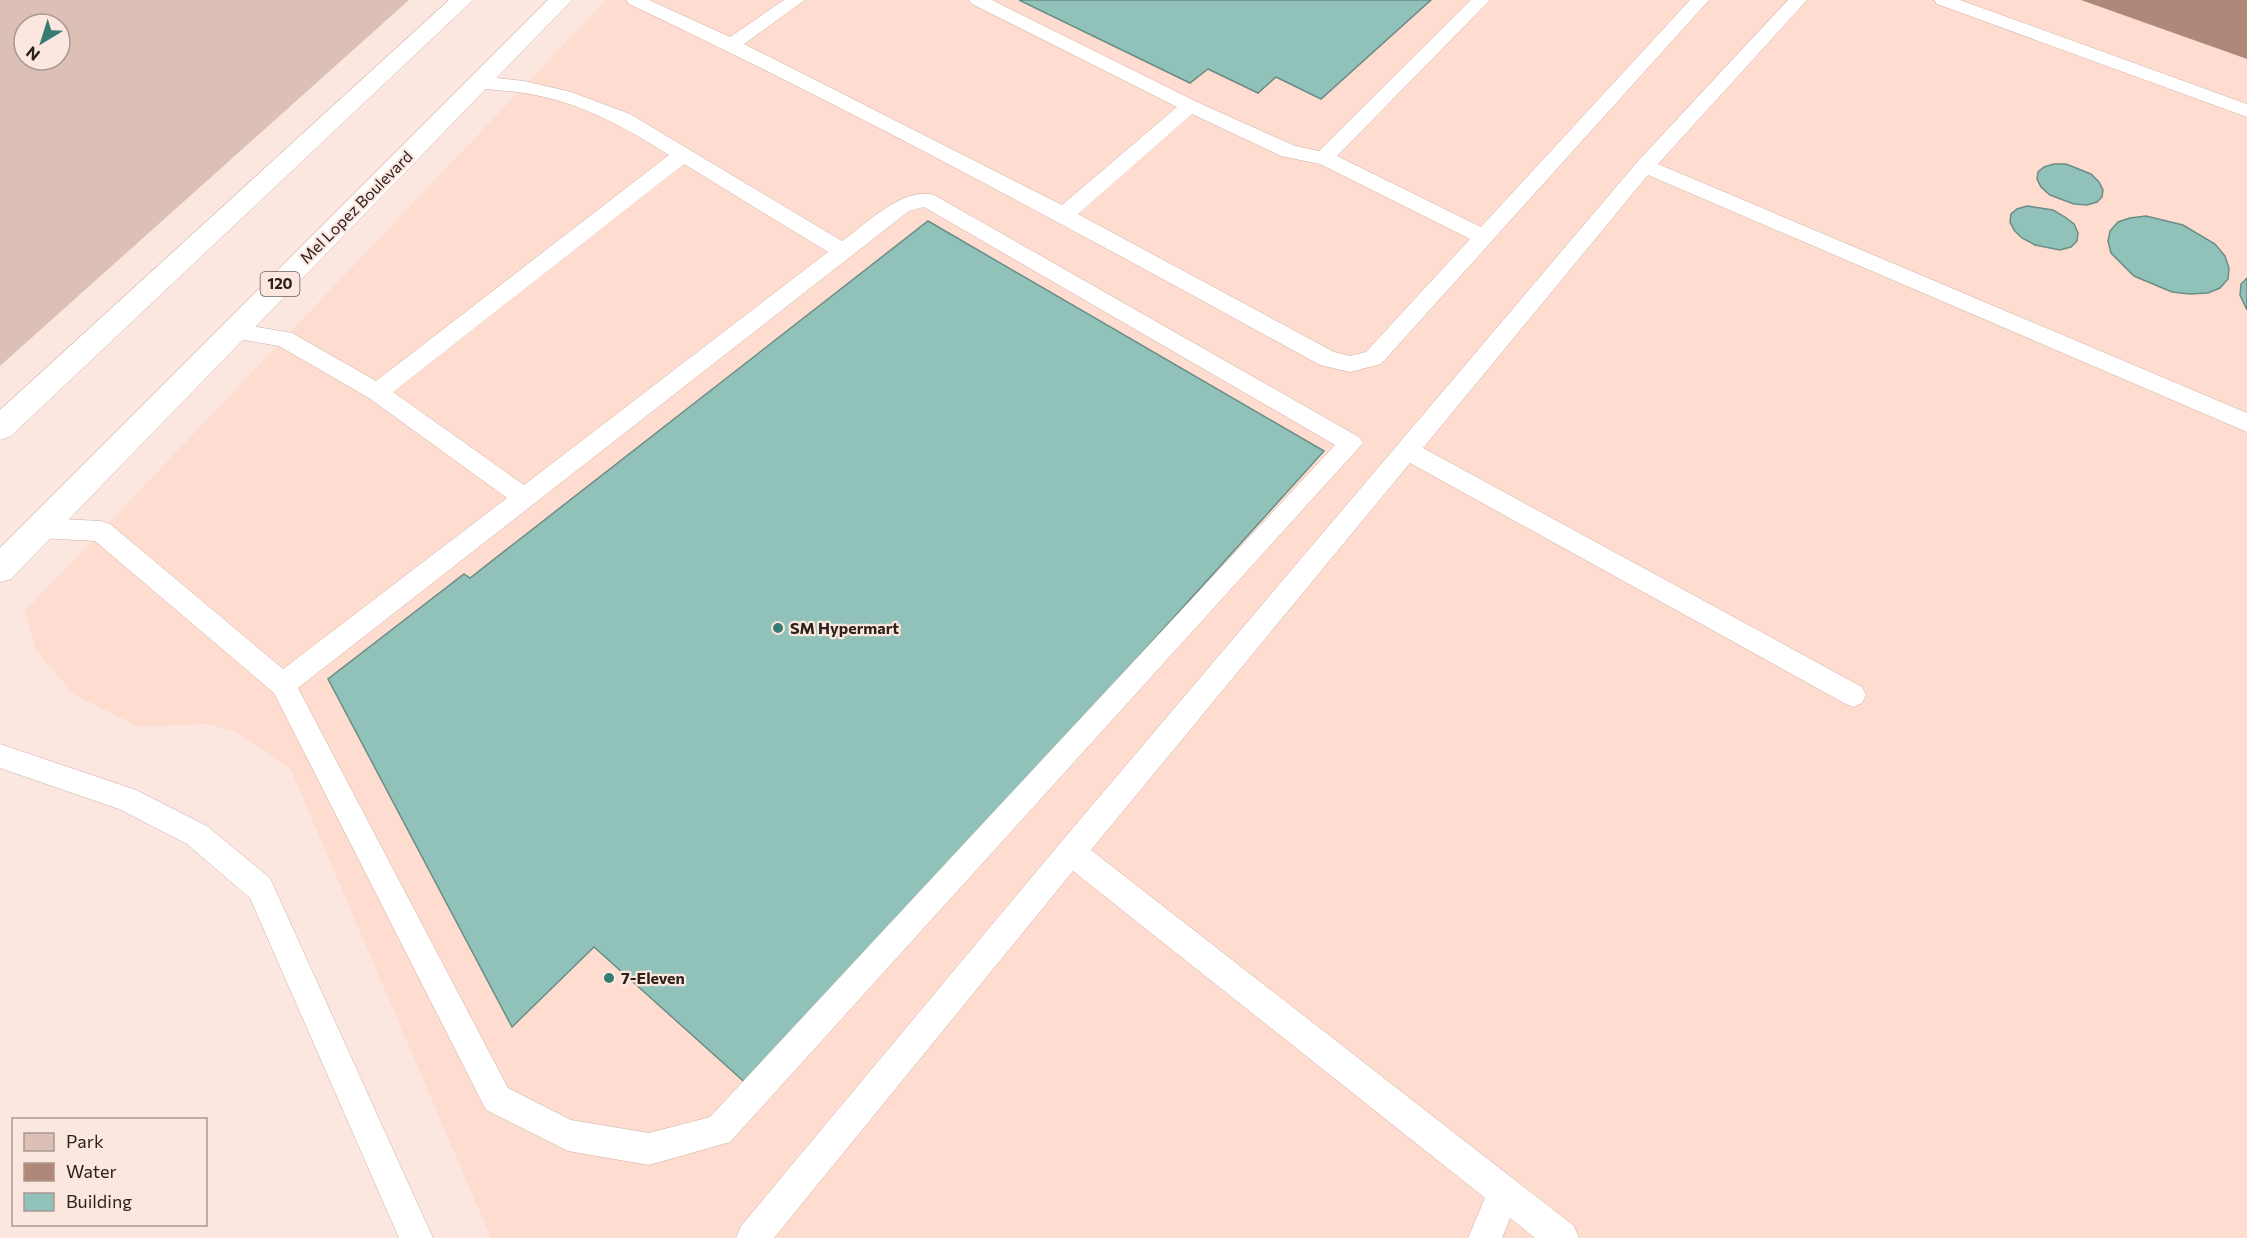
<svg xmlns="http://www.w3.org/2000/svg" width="2247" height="1238" font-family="Commissioner,sans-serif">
<rect width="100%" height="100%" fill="#fbe7df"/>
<!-- built -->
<path fill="#feddd0" d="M606,0H2081L2247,59V1238H491L290,768L234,731L207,724L139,727L73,694L36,650L25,611Z"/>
<!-- green -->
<path fill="#ddc0b5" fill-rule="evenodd" d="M0,0H409L0,366ZM24,24H60V60H24Z"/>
<!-- water -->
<path fill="#af8879" d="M2081,0H2247V59Z"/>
<!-- building -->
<g fill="#91c2b9" stroke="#6a8d86" stroke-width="1.5">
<path d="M1019,0H1431L1321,99L1276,77L1258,93L1208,69L1190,83Z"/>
<path d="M2054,164H2066L2091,174L2099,182L2103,190L2102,197L2097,202L2087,205L2074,204L2050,195L2041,187L2037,179L2038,172L2044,167Z"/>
<path d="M2027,206L2053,210L2065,217L2074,224L2078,233L2077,241L2071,247L2060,250L2035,245L2022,238L2014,230L2010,222L2011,214L2017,209Z"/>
<path d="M2146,216L2183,225L2215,244L2225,256L2229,268L2228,279L2220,288L2208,293L2190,294L2172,292L2134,276L2111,253L2108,241L2110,231L2118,222L2130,218Z"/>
<path d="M928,221L1324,451L750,1087L594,947L512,1027L328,679L464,574L470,578Z"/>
<path d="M2247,278V310L2240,295L2241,284Z"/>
</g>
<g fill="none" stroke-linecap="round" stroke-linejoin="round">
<!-- service casing -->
<g stroke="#ceafa3" stroke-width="1">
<g id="service">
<path d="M626,0H649L730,37L784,0H805L744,44L1062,205L1177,107L972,4L969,0H992L1197,102L1295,146L1319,151L1471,0H1490L1337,156L1481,227L1690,0H1709L1381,364L1350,372L1320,365C1092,240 864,115 629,4ZM1192,114L1281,156L1320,164L1470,239L1366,352L1350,356L1334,352L1078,214Z"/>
<path d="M1788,0H1807L1658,164L2247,413V432L1648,175L1423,448L1862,687L1866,695L1862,703L1853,707L1844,703L1410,463L1091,850L1574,1226L1579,1238H1535L1510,1218L1502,1238H1468L1485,1198L1073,871L774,1238H736L741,1226L1061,842L1638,161Z"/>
<path d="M1934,0H1960L2247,104V117L1937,4Z"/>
<path d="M479,76L524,81L571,92L630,114L842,241C866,224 903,186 934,195L1359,437L1363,443L730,1142L649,1165L568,1151L486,1110L274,693L95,541L40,538L31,535L28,528L31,521L40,518L101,521L110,524L283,669L507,498L369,398L279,346L226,337L223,331L226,325L234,323L292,333L376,381L669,155C621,125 580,102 524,93C507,90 489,91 472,86L470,82L472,78ZM684,164L828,252L524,485L393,392ZM924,207L1335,445L710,1117L649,1133L571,1120L508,1088L298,688L909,211Z"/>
<path d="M0,744L136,790L207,826L270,878L433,1238H399L250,898L187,844L119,809L0,768Z"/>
</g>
</g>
<!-- trunk casing -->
<g stroke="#ceafa3" stroke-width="1">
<g id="trunk">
<path d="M449,0H473L11,436L0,440V410Z"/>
<path d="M548,0H572L11,579L0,582V548Z"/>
</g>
</g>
<!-- service -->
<use href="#service" fill="#fff" fill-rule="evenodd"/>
<!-- trunk -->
<use href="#trunk" fill="#fff" fill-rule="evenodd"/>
</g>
<!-- markers -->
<g fill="#377c72" stroke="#fbe7df" stroke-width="2">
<circle cx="778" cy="628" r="6"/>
<circle cx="609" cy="978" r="6"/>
</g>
<g text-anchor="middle" stroke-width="4.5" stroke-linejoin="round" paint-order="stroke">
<!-- shield labels -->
<rect fill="#fbe7df" stroke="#6b5c56" stroke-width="1.5" x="260.5" y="272" width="39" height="24" rx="4.5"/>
<g font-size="15" font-weight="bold" fill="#2d211c">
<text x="280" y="289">120</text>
</g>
<!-- street labels -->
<g font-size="16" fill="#2d211c" stroke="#fbe7df">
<text transform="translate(356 207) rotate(-45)" y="6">Mel Lopez Boulevard</text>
</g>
<!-- poi labels -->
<g font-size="16" font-weight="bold" fill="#2d211c" stroke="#fbe7df" text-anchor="start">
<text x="790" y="634">SM Hypermart</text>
<text x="621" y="984">7-Eleven</text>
</g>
</g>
<!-- legend -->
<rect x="12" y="1118" width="195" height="108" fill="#fbe7df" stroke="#a99891" stroke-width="1.5"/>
<rect x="24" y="1133" width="30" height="18" fill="#ddc0b5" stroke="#a99891" stroke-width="1.5"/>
<text x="66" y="1148" font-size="18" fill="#2d211c">Park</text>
<rect x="24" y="1163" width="30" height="18" fill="#af8879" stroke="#a99891" stroke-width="1.5"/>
<text x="66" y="1178" font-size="18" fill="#2d211c">Water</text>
<rect x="24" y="1193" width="30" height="18" fill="#91c2b9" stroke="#a99891" stroke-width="1.5"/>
<text x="66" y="1208" font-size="18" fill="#2d211c">Building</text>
<!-- north arrow -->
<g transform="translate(42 42) rotate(218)"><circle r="28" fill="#fbe7df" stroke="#a99891" stroke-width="1.5"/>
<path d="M0-4.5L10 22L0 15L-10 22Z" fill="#377c72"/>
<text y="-9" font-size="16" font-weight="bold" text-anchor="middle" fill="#2d211c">N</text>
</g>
</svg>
